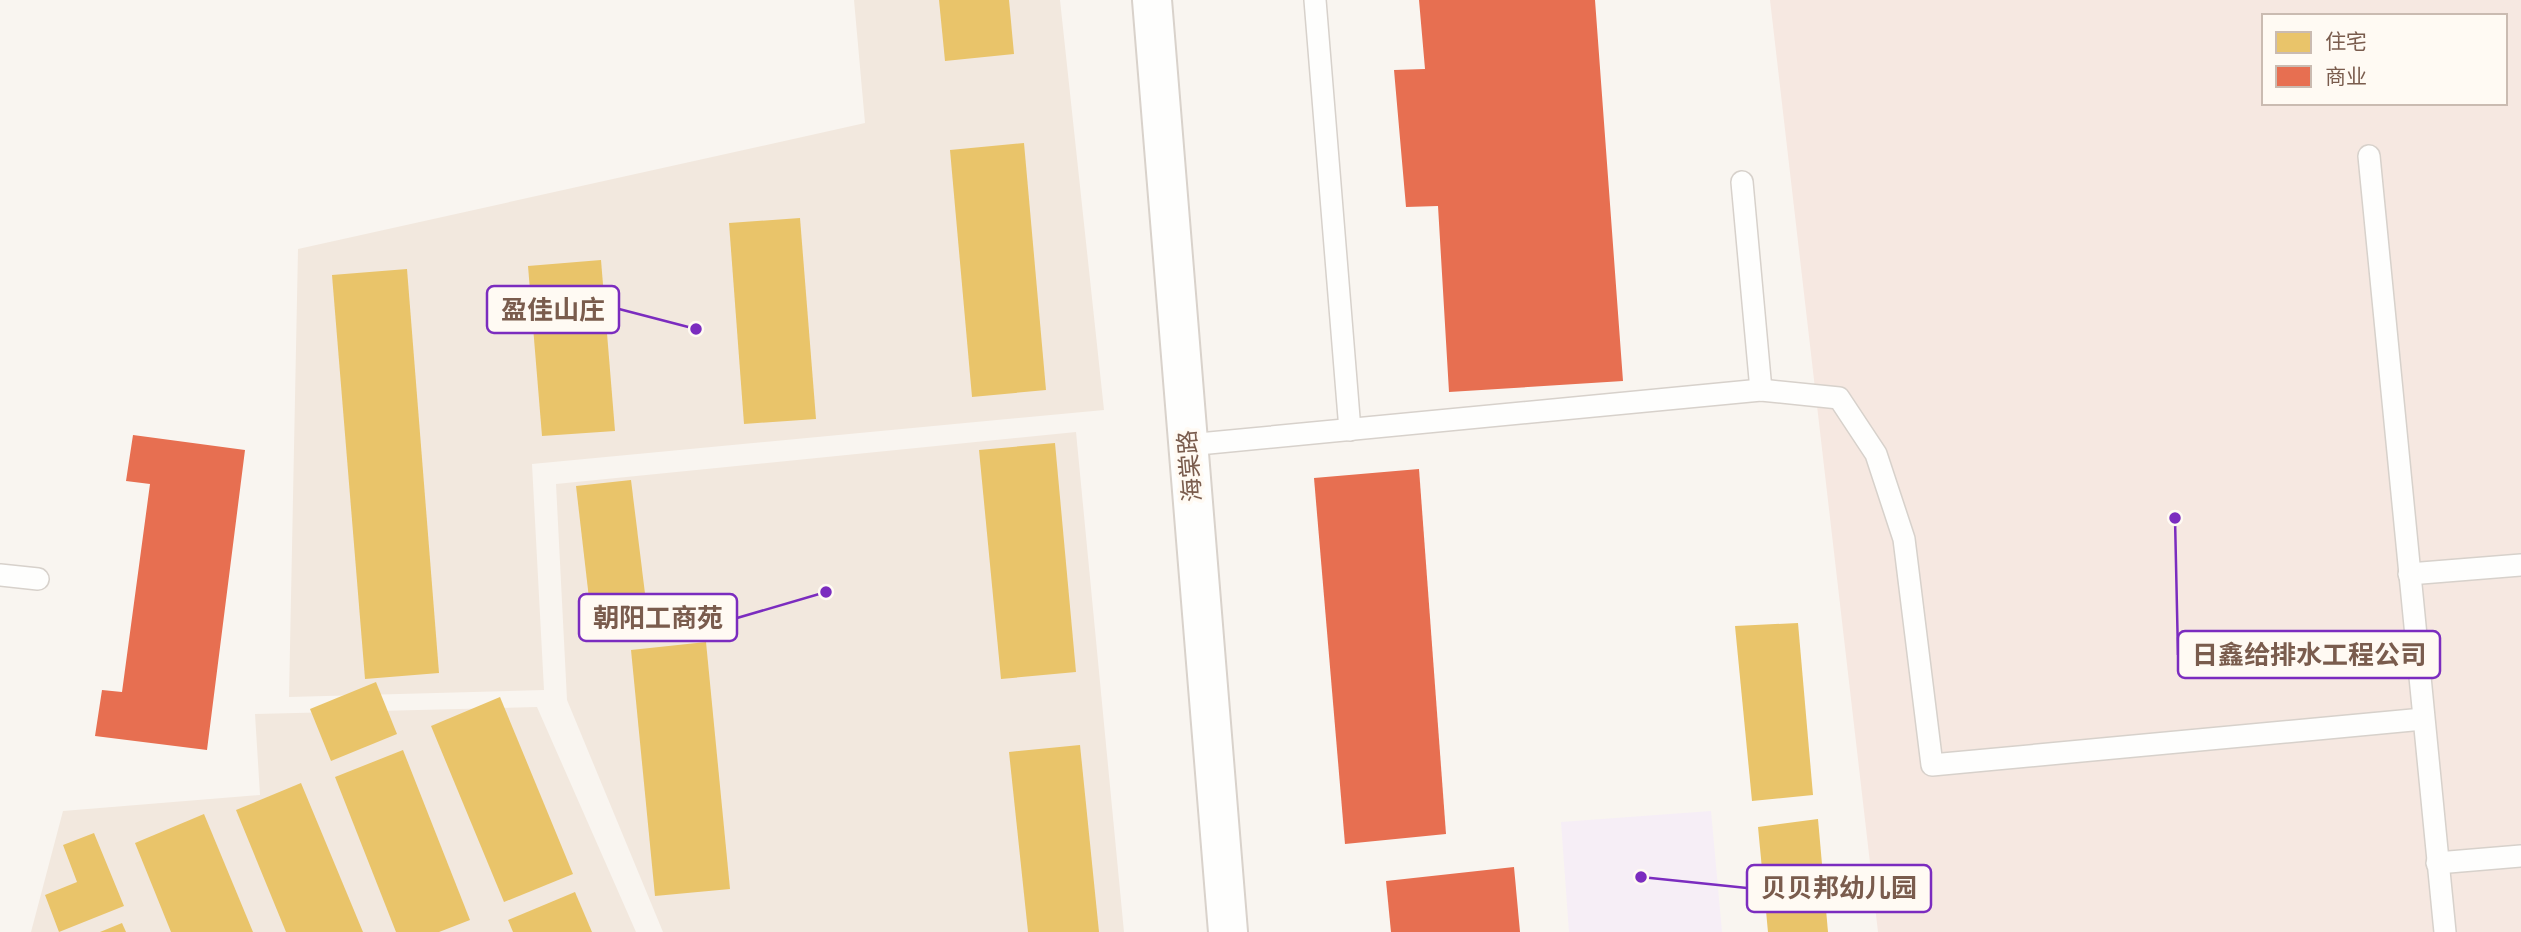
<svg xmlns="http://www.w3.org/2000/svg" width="2521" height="932" font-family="'Public Sans','Noto Sans SC',sans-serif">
<rect width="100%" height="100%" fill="#f9f5f0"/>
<!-- residential -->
<g fill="#f2e8de">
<path d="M854,0H1060L1104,410L532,464L544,690L289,697L298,249L865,123Z"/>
<path d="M1076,432L1124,932H663L567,700L556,484Z"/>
<path d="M537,707L636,932H31L63,811L260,795L255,714Z"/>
</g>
<!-- commercial -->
<path fill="#f6e8e1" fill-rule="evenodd" d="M1770,0H2521V932H1878ZM2264,16H2505V103H2264Z"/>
<!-- education -->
<path fill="#f6eef6" d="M1711,811L1722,932H1569L1561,822Z"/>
<!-- homes -->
<g fill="#e9c46a">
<path d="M939,0H1009L1014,54L945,61Z"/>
<path d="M1024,143L1046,390L972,397L950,150Z"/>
<path d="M800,218L816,419L744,424L729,223Z"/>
<path d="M601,260L615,431L542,436L528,266Z"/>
<path d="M407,269L439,673L365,679L332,275Z"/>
<path d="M1055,443L1076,672L1001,679L979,450Z"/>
<path d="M631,480L649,626L593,633L576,486Z"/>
<path d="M1798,623L1813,795L1752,801L1735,626Z"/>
<path d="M706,642L730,889L655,896L631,650Z"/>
<path d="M376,682L397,734L331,761L310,709Z"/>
<path d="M500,697L573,874L504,902L431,726Z"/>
<path d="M1080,745L1099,932H1028L1009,752Z"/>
<path d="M403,750L470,920L439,932H396L335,777Z"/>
<path d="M301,783L363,932H286L236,810Z"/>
<path d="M204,814L253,932H171L135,843Z"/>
<path d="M1818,819L1828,932H1768L1758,827Z"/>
<path d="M94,833L124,906L59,932L45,895L77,882L63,845Z"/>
<path d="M575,892L592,932H513L508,920Z"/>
<path d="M122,923L126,932H100Z"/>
</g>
<!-- shops -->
<g fill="#e76f51">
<path d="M1419,0H1595L1623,381L1449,392L1438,206L1406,207L1394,70L1425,69Z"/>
<path d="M133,435L245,450L207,750L95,736L102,690L122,692L150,484L126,481Z"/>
<path d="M1419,469L1446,834L1345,844L1314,478Z"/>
<path d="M1514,867L1520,932H1391L1386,881Z"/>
</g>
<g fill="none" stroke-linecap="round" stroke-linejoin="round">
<!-- lane casing -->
<g stroke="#d7d1cb" stroke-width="24">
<g id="lane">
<path d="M1315,0L1350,430"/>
<path d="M2369,156L2445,932"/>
<path d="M1742,182L1761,390"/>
<path d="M1188,445L1761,390L1839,398L1876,454L1904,539L1932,765L2423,719"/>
<path d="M2409,574L2521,565"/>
<path d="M0,575L38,579"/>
<path d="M2437,863L2521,856"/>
</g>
</g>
<!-- secondary casing -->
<g stroke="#d9d2cb" stroke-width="42">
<path id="secondary" d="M1152,0L1228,932"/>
</g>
<!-- lane -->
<use href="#lane" stroke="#fefefd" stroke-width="21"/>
<!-- secondary -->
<use href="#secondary" stroke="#fefefd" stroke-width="38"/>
</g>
<g text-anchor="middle" stroke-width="7" stroke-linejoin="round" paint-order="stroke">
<!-- street labels -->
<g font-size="24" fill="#7a5c4d" stroke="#fffaf3">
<text transform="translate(1190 466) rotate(-95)" y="8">海棠路</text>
</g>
</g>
<!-- callouts -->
<path fill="none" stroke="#7b2cbf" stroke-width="2.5" d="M696 329L619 309M826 592L737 618M2175 518L2178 655M1641 877L1747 888"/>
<g fill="#7b2cbf" stroke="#fffaf3" stroke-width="2.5">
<circle cx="696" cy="329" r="7"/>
<circle cx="826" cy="592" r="7"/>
<circle cx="2175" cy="518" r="7"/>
<circle cx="1641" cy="877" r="7"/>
</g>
<g fill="#fffaf3" stroke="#7b2cbf" stroke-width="2.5">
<rect x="487" y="286" width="132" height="47" rx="7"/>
<rect x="579" y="594" width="158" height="47" rx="7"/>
<rect x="2178" y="631" width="262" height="47" rx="7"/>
<rect x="1747" y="865" width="184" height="47" rx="7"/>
</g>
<g font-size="26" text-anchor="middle" font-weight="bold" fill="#7a5c4d">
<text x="553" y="319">盈佳山庄</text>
<text x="658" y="627">朝阳工商苑</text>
<text x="2309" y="664">日鑫给排水工程公司</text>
<text x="1839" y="897">贝贝邦幼儿园</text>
</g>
<!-- legend -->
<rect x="2262" y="14" width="245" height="91" fill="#fffaf3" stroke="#cabbb1" stroke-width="2"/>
<rect x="2276" y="32" width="35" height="21" fill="#e9c46a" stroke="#cabbb1" stroke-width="2"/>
<text x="2325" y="49" font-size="21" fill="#7a5c4d">住宅</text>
<rect x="2276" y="66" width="35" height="21" fill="#e76f51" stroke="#cabbb1" stroke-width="2"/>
<text x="2325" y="84" font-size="21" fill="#7a5c4d">商业</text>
</svg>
